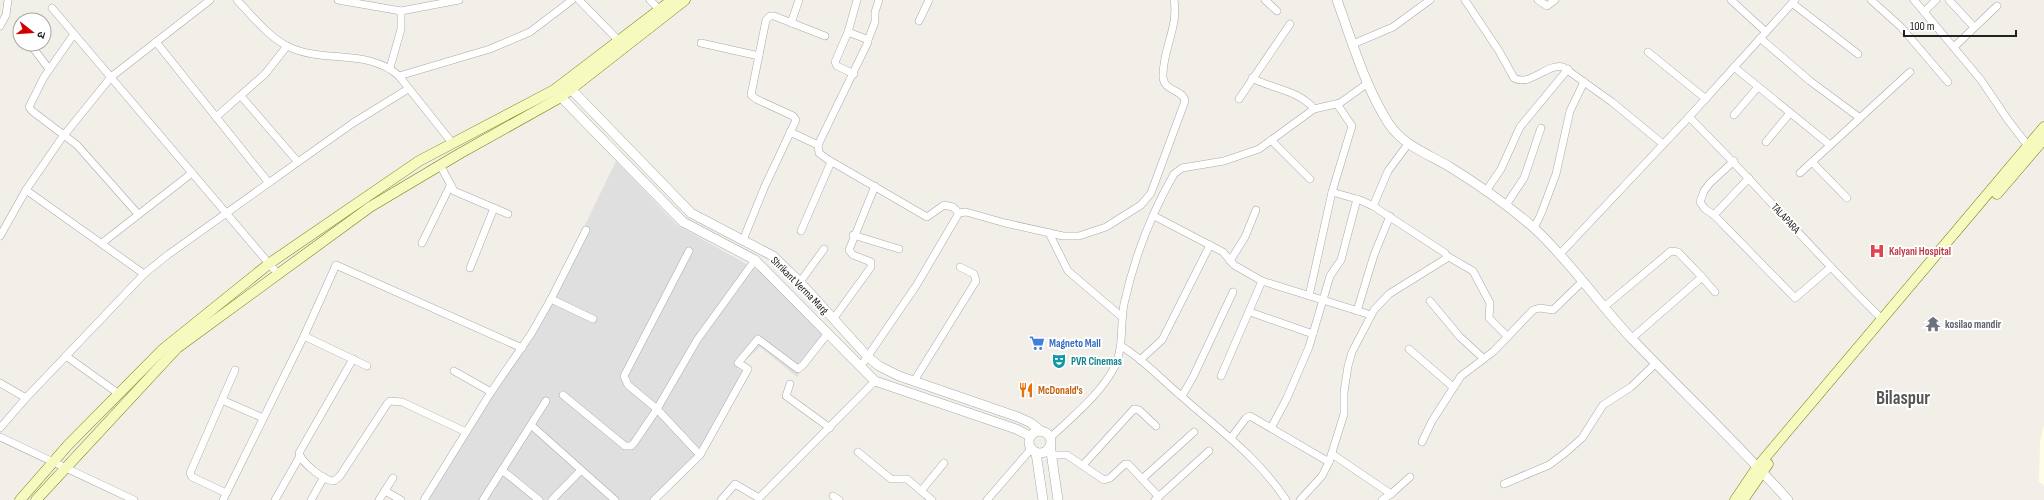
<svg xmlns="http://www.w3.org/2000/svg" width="2044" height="500" font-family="'Sofia Sans Condensed','Noto Sans Devanagari',sans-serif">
<rect width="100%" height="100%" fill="#f2efe9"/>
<!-- residential -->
<path fill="#e0dfdf" d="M616,161L677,225L768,276L825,333L797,377L760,347L737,368L749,376L701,450L657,500H426L555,287Z"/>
<!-- education -->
<path fill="#ffffe5" d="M2044,425V485L2039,482L2040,441Z"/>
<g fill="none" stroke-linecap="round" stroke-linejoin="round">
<!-- minor casing -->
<g stroke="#a9a9a9" stroke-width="8">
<g id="minor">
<path d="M237,0C252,16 268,36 287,46C322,64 369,48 399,76L453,144"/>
<path d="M338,0L401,11L459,0"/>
<path d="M579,0L619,41"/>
<path d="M650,0L659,9"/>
<path d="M1265,0L1277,11"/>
<path d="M1465,0L1499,51L1514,78C1530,87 1547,63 1563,67L1612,102L1663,144"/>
<path d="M1538,0L1547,6L1555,0"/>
<path d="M1871,0L1901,27L1948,82"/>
<path d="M1914,0L1981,80L2008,120L2028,146"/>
<path d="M1949,0L1974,27"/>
<path d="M1792,3L1858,54"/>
<path d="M52,8L277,273"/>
<path d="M1924,12L1936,0"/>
<path d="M919,21L929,0"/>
<path d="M791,23L799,0"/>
<path d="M0,26L6,15L8,0"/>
<path d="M848,32L866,39L868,42L818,145L819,153L827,159L927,217L944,205L953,207L959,213"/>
<path d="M1766,32L1795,0"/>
<path d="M74,34L44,77L29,107L32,111L77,145L138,214"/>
<path d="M1760,38L1810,81L1860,118"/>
<path d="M868,40L875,22V12L879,0"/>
<path d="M156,42L269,183"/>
<path d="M701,43L759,56"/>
<path d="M30,44L49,69"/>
<path d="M1353,44L1393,27L1430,0"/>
<path d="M1954,47L1997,6"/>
<path d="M1648,52L1706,99"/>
<path d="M1734,67L1830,145"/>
<path d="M390,68L401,29V11"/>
<path d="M854,74L837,66L835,62L848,32L857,0"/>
<path d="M399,76L490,49L530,32L572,0"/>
<path d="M1252,78C1272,89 1299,90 1314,109"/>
<path d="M241,96L298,162"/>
<path d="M1239,99L1290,24"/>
<path d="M1734,115L1758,87"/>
<path d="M216,117L265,74L287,46"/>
<path d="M1689,117C1756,183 1815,254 1882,319"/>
<path d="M790,132L818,145"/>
<path d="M1271,140L1310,179"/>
<path d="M1766,142L1790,113"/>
<path d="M1734,161L1710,183L1704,191L1700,202L1705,209L1714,215L1795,298L1831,267"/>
<path d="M1812,162L1847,198"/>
<path d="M440,165L454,191L508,214"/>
<path d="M1800,173L1910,72"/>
<path d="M26,190L144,274"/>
<path d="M1486,191L1501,169L1520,127L1568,69"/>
<path d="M1506,205L1524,178L1541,128"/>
<path d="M1373,206L1388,171L1408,144"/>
<path d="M1714,215L1749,178"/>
<path d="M1154,216L1223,252L1234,265L1262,281L1371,315"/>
<path d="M1534,228L1541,214L1556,174L1570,111L1584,82"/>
<path d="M801,231L831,162"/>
<path d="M1049,233L1068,271L1122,317"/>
<path d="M853,235L899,249"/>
<path d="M0,236L26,190L61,139L111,77L210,0"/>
<path d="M743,240L765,186L796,120L793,116L756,99L751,95L766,20L770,16H774L825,36"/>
<path d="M102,243L192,173"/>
<path d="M422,243L450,186"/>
<path d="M1560,254L1689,117L1766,32L1731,0"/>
<path d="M1447,256L1473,271L1490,303L1489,318L1508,337"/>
<path d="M1230,261L1245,237L1256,210"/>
<path d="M470,268L494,208"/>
<path d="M1702,277L1715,292"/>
<path d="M800,282L824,249"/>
<path d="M1309,296L1332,192L1352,126L1337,104"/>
<path d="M551,299L593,319"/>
<path d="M1430,301L1460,337L1484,359"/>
<path d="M1604,307L1671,251L1678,252L1702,277L1632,338"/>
<path d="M1357,311L1374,255L1390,216"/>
<path d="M1250,312L1313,334"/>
<path d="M834,318L871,267V262L853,255L849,250L875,186"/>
<path d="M304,336L367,366"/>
<path d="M1121,346C1143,359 1161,379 1180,395C1218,429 1258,457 1286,500"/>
<path d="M1409,349L1453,387"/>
<path d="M66,356L119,394"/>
<path d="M353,359L299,453C302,463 324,481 334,481L340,476L387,404L390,401L402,402L466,432"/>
<path d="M1140,360L1162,340L1210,245"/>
<path d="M861,366L916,286L959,213L966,212L1005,223L1063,236H1079L1106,227L1141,205L1151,193L1185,101C1183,89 1164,92 1163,77C1162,51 1179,26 1174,0"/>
<path d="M454,371L491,392"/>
<path d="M1221,376L1262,281"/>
<path d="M914,381L976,281L974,274L960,267"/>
<path d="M0,383L26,398"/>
<path d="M790,384L786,396L830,428"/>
<path d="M563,395L625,446H631L634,443L657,409L628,385L624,376L689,251"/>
<path d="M1182,396L1193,377L1233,292"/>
<path d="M222,400L263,418"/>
<path d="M531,425L615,500"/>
<path d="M0,428L26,398L144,274L169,254L298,162L353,123L408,89"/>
<path d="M1271,428L1287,398L1309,347L1330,276L1341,260L1357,199"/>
<path d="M0,437L134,500"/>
<path d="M1050,438C1072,417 1101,394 1115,366C1124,346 1120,325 1124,304C1134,259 1151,214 1174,174L1182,168L1224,161L1259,149L1314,109L1340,103L1368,83"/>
<path d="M1231,438L1246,418L1250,416L1329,462"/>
<path d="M1422,442L1432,421L1461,376L1494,351L1533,310L1540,308L1553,310L1583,281"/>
<path d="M858,452L891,479H907L932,500"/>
<path d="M1332,454L1391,494L1410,477"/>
<path d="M700,455L657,409L697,340L755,260"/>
<path d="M1052,455H1067L1104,480L1110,478L1125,464H1128L1159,497"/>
<path d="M1083,465L1134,409L1139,410L1156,426"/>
<path d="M502,470L539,500"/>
<path d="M1142,479L1194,432"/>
<path d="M1504,484L1549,465L1565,453L1582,438L1603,405L1631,387L1656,363"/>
<path d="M385,491L401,500"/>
<path d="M921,491L944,463"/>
<path d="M226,493L192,477L190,473L235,370"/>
<path d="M833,496L839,500"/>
<path d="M223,500L304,336L336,265L522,348"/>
<path d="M275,500L300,456"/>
<path d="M311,500L324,477"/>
<path d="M379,500L393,478"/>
<path d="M424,500L491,392L531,334L551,299L586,230"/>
<path d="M483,500L546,401"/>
<path d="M552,500L581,470"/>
<path d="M654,500L700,455L748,369L738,363L758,339L798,369L803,365L828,333"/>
<path d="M721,500L735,484L759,498L875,381"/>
<path d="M987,500L1031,449"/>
<path d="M1155,500L1209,451"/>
<path d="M1300,500L1322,476L1329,462L1344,414V392L1348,366L1352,352L1374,310L1389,294L1447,258L1445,253L1373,206L1360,200L1332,192"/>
<path d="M1382,500L1391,494"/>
</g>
</g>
<!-- tertiary casing -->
<g stroke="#a9a9a9" stroke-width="10">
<g id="tertiary">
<path d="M1337,0C1352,41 1365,87 1389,124C1404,146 1428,154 1450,167C1479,185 1508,205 1534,228C1570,261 1598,303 1632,339C1684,393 1738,444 1788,500"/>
<path d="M567,85L691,213L773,256L800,282L868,357L879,366L899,376L1018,417L1031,423L1042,432"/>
<path d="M556,92L683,222L755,260L875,381L1016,429L1030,436"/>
<circle cx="1040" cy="442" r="11"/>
<path d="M1050,445L1058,500"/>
<path d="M1036,453L1043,500"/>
</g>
</g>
<!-- secondary casing -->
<g stroke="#707d05" stroke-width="11">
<g id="secondary">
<path d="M1997,194L2044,139"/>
<path d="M20,500L68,445L162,350L270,263L419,161L554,90L672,0"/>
<path d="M36,500L177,348L370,207L459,154L561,97L685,0"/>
<path d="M1735,500L1758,466L2044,127"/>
<path d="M1743,500L1768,464"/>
</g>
</g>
<!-- minor -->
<use href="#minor" stroke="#fff" stroke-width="7"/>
<!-- tertiary -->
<use href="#tertiary" stroke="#fff" stroke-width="9"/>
<!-- secondary -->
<use href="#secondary" stroke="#f7fabf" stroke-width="10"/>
</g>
<!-- icons -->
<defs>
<g id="hospital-bare" transform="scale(1.2)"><path d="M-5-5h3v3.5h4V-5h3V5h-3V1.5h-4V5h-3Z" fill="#e0444e" stroke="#fff" stroke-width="2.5" paint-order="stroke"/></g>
<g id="temple-bare" transform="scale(1.2)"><path d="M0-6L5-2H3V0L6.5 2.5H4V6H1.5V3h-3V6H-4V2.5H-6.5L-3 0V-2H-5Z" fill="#6b7280" stroke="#fff" stroke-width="2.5" paint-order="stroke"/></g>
<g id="supermarket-bare" transform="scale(1.2)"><path d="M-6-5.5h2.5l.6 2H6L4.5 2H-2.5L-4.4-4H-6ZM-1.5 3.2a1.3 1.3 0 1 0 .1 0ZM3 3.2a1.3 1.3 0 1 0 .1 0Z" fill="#3f7fe0" stroke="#fff" stroke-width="2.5" paint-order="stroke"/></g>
<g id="theatre-bare" transform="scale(1.2)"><path d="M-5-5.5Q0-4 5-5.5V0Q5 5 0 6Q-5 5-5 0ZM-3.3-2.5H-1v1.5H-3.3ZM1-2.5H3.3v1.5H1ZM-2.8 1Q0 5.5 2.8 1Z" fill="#0f9aa8" stroke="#fff" stroke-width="2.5" paint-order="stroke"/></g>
<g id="restaurant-bare" transform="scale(1.2)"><path d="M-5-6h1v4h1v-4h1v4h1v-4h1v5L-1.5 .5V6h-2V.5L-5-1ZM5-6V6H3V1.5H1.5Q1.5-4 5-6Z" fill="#e8710a" stroke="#fff" stroke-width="2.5" paint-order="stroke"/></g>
</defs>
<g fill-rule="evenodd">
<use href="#hospital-bare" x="1877" y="251"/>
<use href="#temple-bare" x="1933" y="324"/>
<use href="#supermarket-bare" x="1037" y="343"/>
<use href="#theatre-bare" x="1059" y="361"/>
<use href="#restaurant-bare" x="1026" y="390"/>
</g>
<g text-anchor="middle" stroke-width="4" stroke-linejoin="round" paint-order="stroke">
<!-- street labels -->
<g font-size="11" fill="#222" stroke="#fff">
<text transform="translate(1786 218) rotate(47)" y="4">TALAPARA</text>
<text transform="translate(800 285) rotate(45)" y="4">Shrikant Verma Marg</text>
</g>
<!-- health labels -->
<g font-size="11" font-weight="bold" fill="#be3a42" stroke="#fff" text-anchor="start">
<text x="1889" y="255">Kalyani Hospital</text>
</g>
<!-- worship labels -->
<g font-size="11" font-weight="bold" fill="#5b616d" stroke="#fff" text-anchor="start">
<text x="1945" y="328">kosilao mandir</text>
</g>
<!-- shop labels -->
<g font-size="11" font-weight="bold" fill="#366cbe" stroke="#fff" text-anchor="start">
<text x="1049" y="347">Magneto Mall</text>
</g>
<!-- culture labels -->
<g font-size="11" font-weight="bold" fill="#0d838f" stroke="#fff" text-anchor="start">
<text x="1071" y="365">PVR Cinemas</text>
</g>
<!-- food labels -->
<g font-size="11" font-weight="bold" fill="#c56008" stroke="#fff" text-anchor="start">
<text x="1038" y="394">McDonald's</text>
</g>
<!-- town labels -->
<g font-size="19" font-weight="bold" fill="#555" stroke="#fff">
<text x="1903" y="404">Bilaspur</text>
</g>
</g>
<!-- north arrow -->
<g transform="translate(32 32) rotate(107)"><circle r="19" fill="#ffffff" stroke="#a7a7a7"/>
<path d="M0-3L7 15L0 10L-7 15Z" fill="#d40000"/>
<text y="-6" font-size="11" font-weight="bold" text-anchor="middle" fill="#222222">उ</text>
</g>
<!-- scale -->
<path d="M1904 30v6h112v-6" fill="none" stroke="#222222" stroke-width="2"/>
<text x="1910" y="30" font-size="12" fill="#222222" stroke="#ffffff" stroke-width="3" paint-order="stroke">100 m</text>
</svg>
